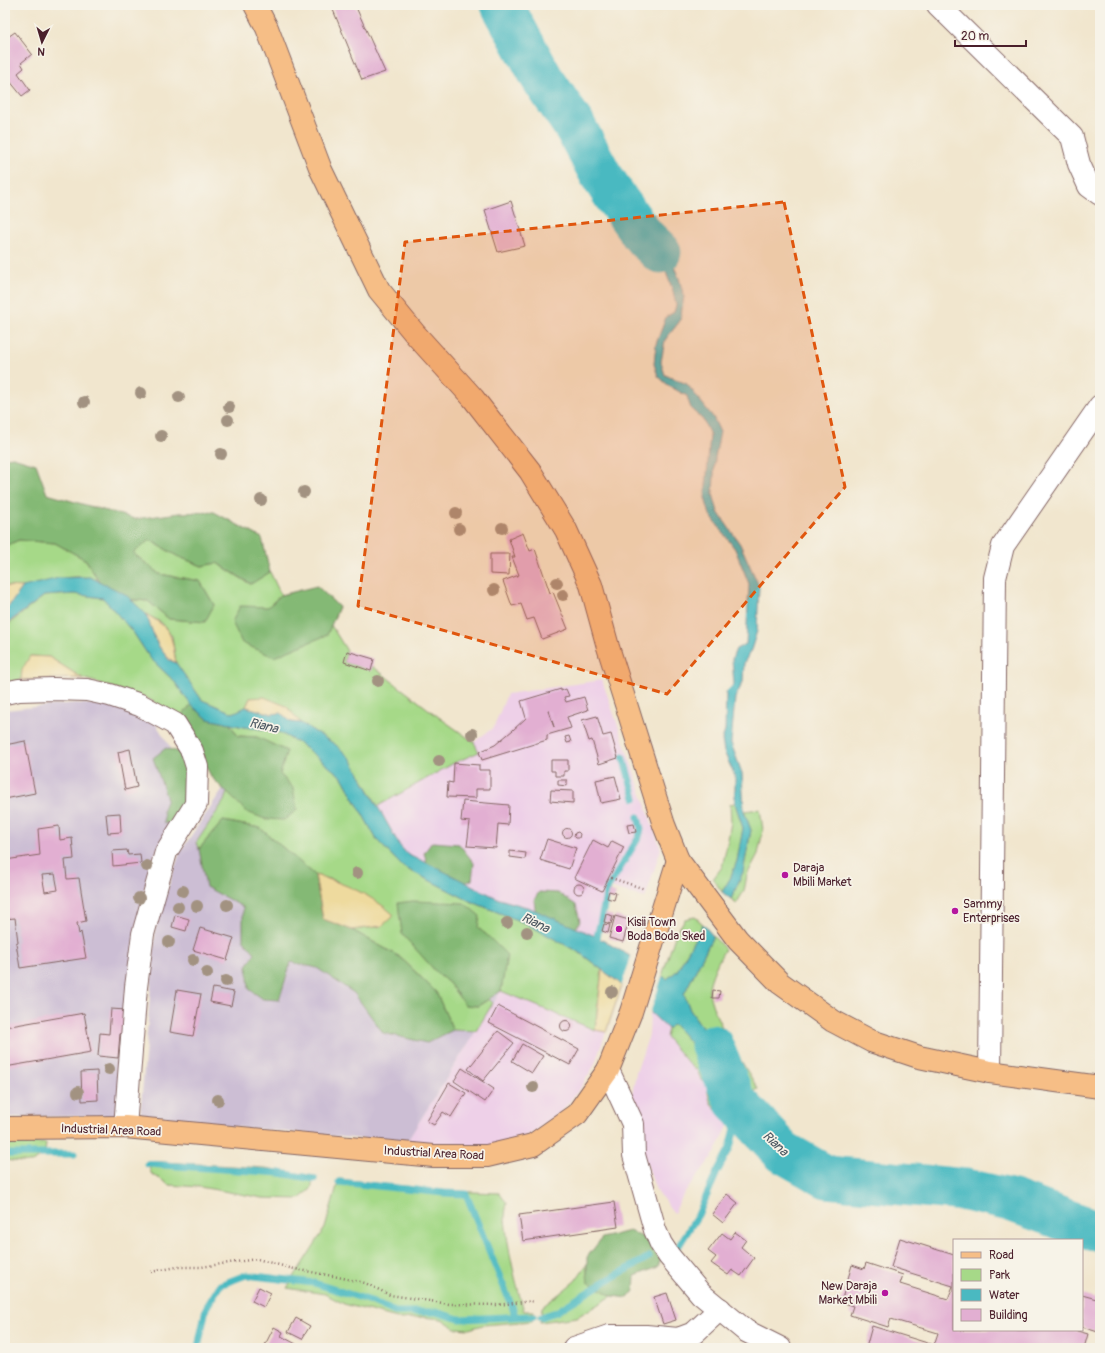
<svg xmlns="http://www.w3.org/2000/svg" width="1105" height="1353" font-family="Pangolin,sans-serif">
<rect width="100%" height="100%" fill="#f7f3e8"/>
<filter id="ink" filterUnits="userSpaceOnUse"><feTurbulence type="fractalNoise" baseFrequency=".025" numOctaves="2"/><feDisplacementMap in="SourceGraphic" scale="8" xChannelSelector="R" yChannelSelector="G"/><feConvolveMatrix kernelMatrix="1 2 1 2 8 2 1 2 1" color-interpolation-filters="sRGB"/></filter>
<filter id="wash" filterUnits="userSpaceOnUse"><feTurbulence type="fractalNoise" baseFrequency=".012" numOctaves="4" result="noise"/><feDisplacementMap in="SourceGraphic" scale="16" xChannelSelector="R" yChannelSelector="G"/><feGaussianBlur stdDeviation="0.9" result="paint"/><feColorMatrix in="noise" values="0 0 0 0 0 0 0 0 0 0 0 0 0 0 0 0 0 1.4 0 .05"/><feComposite in="paint" operator="in"/></filter>
<g filter="url(#wash)">
<rect width="100%" height="100%" fill="#f1e6ce"/>
<!-- built -->
<g fill="#eed0e8">
<path d="M602,680L661,849L645,898L607,886L595,936L530,908L499,899L423,861L408,855L400,846L378,806L454,763L479,752L474,742L494,727L507,694Z"/>
<path d="M501,991L595,1030L606,1032L594,1066L579,1090L560,1113L531,1134L502,1146L456,1148L406,1143Z"/>
<path d="M650,1012L668,1029L666,1037L690,1065L697,1070L701,1079L708,1086L707,1094L715,1110L730,1122L715,1153L683,1195L674,1213L656,1190L643,1153L639,1109L632,1094L636,1073L649,1035Z"/>
</g>
<!-- industrial -->
<g fill="#ccbed4">
<path d="M75,703L119,706L156,724L182,766L183,801L150,864L136,929L116,1116L5,1117V710Z"/>
<path d="M224,787L342,868L501,991L406,1143L140,1118L156,924L180,852Z"/>
</g>
<!-- green -->
<g fill="#a6d988" stroke="#787c5a">
<path d="M19,540L55,543L86,560L96,577L97,581C75,570 46,584 24,587C18,588 11,586 5,586V546Z"/>
<path d="M150,540L177,556L202,566L217,563L250,584L270,572L281,595L268,607L232,622L321,609L347,651L344,662L371,670L372,666L440,718L474,742L479,752L454,763L378,806L351,759L336,745L301,723L286,706L250,698L246,707L233,713L202,700L176,663L172,636L162,623L146,614L132,601V600L148,601L169,619L204,622L214,605L200,581L159,574L133,553Z"/>
<path d="M74,594L103,598L133,632L150,658L174,681L191,705L180,717L147,698L82,678L49,657L30,656L21,680L5,682V627L44,596Z"/>
<path d="M230,724L244,727L277,731L302,745L342,777L377,840L403,867L470,901L527,924L580,953L602,970L595,1030L501,991L506,955L488,936L478,928L418,951L438,974L449,983L465,1005L478,1006L489,999L493,1003L476,1031L453,1030L436,992L400,957L352,930L382,926L337,881L315,875L260,828L223,821L199,849L196,843L224,801L228,789L293,788L280,774L257,737L238,736Z"/>
<path d="M735,803L743,828L742,835L737,861L731,877L722,892L713,879L722,867L727,845L731,822L730,804Z"/>
<path d="M760,809L763,830L758,854L747,875L744,891L736,904L731,899L743,872L751,830L744,811Z"/>
<path d="M695,917L703,924L677,971L667,979L662,976L676,933L685,919Z"/>
<path d="M713,936L725,949C720,957 709,980 709,989C709,1013 745,1066 758,1089L746,1096L721,1054L690,1010L684,994Z"/>
<path d="M673,1023C700,1050 718,1083 738,1115L730,1122C717,1112 707,1105 708,1086L701,1079L697,1070L690,1065L666,1037L668,1029Z"/>
<path d="M5,1143H46L45,1154L31,1163L5,1160Z"/>
<path d="M147,1161L265,1168L314,1176L311,1189L299,1199L263,1198L200,1187L169,1185L151,1173Z"/>
<path d="M339,1179L446,1191L499,1193L507,1203C506,1208 505,1213 505,1218C507,1246 516,1284 524,1311H534L532,1321L483,1325L469,1329L455,1328L442,1319L423,1317L401,1319L344,1304L325,1294L287,1288L325,1228Z"/>
<path d="M587,1264V1274L604,1291L612,1296L577,1317L540,1322L542,1307L559,1294L575,1281Z"/>
</g>
<!-- forest -->
<g fill="#84b974" stroke="#676c50">
<path d="M13,457L36,464L47,494L135,519L179,513L214,512L262,538L270,572L251,584L217,563L202,566L177,556L150,540L133,553L159,574L200,581L214,605L205,622L169,619L148,601L126,599L101,584L86,560L55,543L19,540L5,546V458Z"/>
<path d="M317,586L339,607L327,635L274,657L242,643L232,622L240,606L268,607L281,595Z"/>
<path d="M191,705L208,719L230,724L238,736L257,737L287,751L280,774L293,788L297,810L284,820L265,819L247,812L212,778L180,717Z"/>
<path d="M166,748L191,756L200,765L181,819L169,824L164,823L163,809L167,799L153,758Z"/>
<path d="M223,821L260,828L315,875L323,919L352,930L400,957L436,992L453,1030L427,1043L383,1033L354,993L317,968L291,962L279,1000L263,999L249,989L247,966L255,953L243,939V907L206,887L199,849Z"/>
<path d="M432,842L459,844L474,863L472,880L455,887L431,876L424,853Z"/>
<path d="M539,892L558,893L576,905L580,921L574,932L536,916L534,900Z"/>
<path d="M413,901L464,903L480,916L478,928L488,936L507,955L501,991L478,1006L465,1005L449,983L438,974L402,934L398,903Z"/>
<path d="M629,1231L647,1239L660,1260L658,1267L635,1276L634,1291L628,1298L612,1296L588,1282L587,1274V1257L602,1238Z"/>
</g>
<!-- sand -->
<g fill="#eeda9e" stroke="#9c7c64">
<path d="M5,586L23,587L9,606L5,608Z"/>
<path d="M146,614C173,630 171,634 176,663C157,653 153,632 146,614Z"/>
<path d="M30,656L49,657L82,678L21,680L22,670Z"/>
<path d="M264,697L286,706L301,723L291,722L281,713L272,714L246,707L250,698Z"/>
<path d="M315,875C344,883 372,895 394,915L382,926L352,930L323,919Z"/>
<path d="M602,970L622,985L606,1032L595,1030Z"/>
</g>
<!-- water -->
<g fill="#4ab9c1" stroke="#4a6c76">
<path d="M622,208L633,216L670,257L679,278L684,297L680,321L665,340L661,362L665,375L687,384L713,417L720,432L715,458L713,494L718,512L740,544L759,586L757,631L751,650L744,663L743,682L735,698L731,743L742,773L744,811L751,830L743,872L731,899L722,892L731,877L737,861L743,828L735,803V776L724,752L722,740L725,731L726,692L734,684L732,659L736,649L746,644L749,584L735,549L710,515L705,498L710,435L703,420L691,409L687,396L669,386L658,376L654,364L656,344L666,317L674,312L676,305L672,288L667,275L664,261L643,241Z"/>
<path d="M90,577L125,594L146,614L157,644L169,660L176,663L202,700L233,713L246,707L272,714L281,713L291,722L301,723L336,745L351,759L400,846L408,855L423,861L499,899L530,908L595,936L625,953L667,979L677,971L703,924L713,936L684,994L690,1010L721,1054L746,1096L731,1103C714,1075 697,1047 673,1024L668,1029L617,981L580,953L527,924L470,901L403,867L377,840L342,777L302,745L277,731L244,727L208,719L191,705L174,681L150,658L133,632L103,598L74,594L44,596L5,625V608L9,606L23,587L59,578Z"/>
</g>
<!-- pier -->
<path fill="#f1e6ce" d="M632,954L663,974L650,1014L621,987Z"/>
<g fill="none" stroke-linecap="round" stroke-linejoin="round">
<!-- stream -->
<g stroke="#4ab9c1" stroke-width="7">
<path d="M623,757L635,798"/>
<path d="M595,946L608,888L639,837L641,829L638,817"/>
<path d="M5,1154H74"/>
<path d="M148,1164L280,1173L314,1179"/>
<path d="M339,1182L444,1193L466,1194L510,1302"/>
<path d="M678,1247L698,1215L717,1172L730,1148L736,1124L746,1113"/>
<path d="M512,1306L515,1316"/>
<path d="M541,1317L556,1312L606,1281L649,1257"/>
<path d="M198,1348L206,1308L220,1285L246,1275L314,1283L371,1301L395,1312H436L459,1319L533,1316"/>
</g>
<!-- river -->
<g stroke="#4ab9c1" stroke-width="43">
<path d="M502,5L542,78L575,127L601,175L618,201L644,237L660,252"/>
<path d="M712,1046L735,1101L783,1152L827,1177L966,1190L1010,1200L1090,1229L1100,1231"/>
</g>
</g>
<g id="blocks">
<!-- building -->
<g fill="#e2afd2" fill-rule="evenodd">
<path d="M331,5H355L385,72L362,80Z"/>
<path d="M15,32L32,54L21,63L24,68L18,73L30,90L22,96L9,80L5,83V39Z"/>
<path d="M511,201L525,246L498,252L485,210Z"/>
<path d="M523,533L530,551L535,549L550,593L553,592L568,629L542,639L534,618L527,620L521,604L512,606L503,581L519,575L512,557H515L509,539Z"/>
<path d="M490,554H510L509,575L490,574Z"/>
<path d="M347,651L374,659L371,671L344,662Z"/>
<path d="M561,689V691L566,689L569,696L564,697L566,702L584,697L588,710L567,717L571,728L547,735V740L482,760L479,752L495,745L513,730L526,718L521,701ZM548,711H549L554,727Z"/>
<path d="M597,716L603,736L611,734L618,758L599,764L592,740L589,741L582,720Z"/>
<path d="M569,736L571,742L567,743L565,737Z"/>
<path d="M25,741L35,793L5,799V745Z"/>
<path d="M130,749L137,787L125,790L118,752Z"/>
<path d="M551,760H568V771H564V776H555V771H551Z"/>
<path d="M454,763L479,765V770H490V789H476V798L447,797L448,782L453,783Z"/>
<path d="M615,776L621,799L601,803L596,780Z"/>
<path d="M558,780H567V786L558,785Z"/>
<path d="M551,790L573,791V803L550,801Z"/>
<path d="M463,801L509,805L508,825L498,824L496,848L467,846L470,822L461,821Z"/>
<path d="M120,813L121,832L108,833L106,814Z"/>
<path d="M634,824L636,832L629,833L627,825Z"/>
<path d="M59,826L60,840L72,838L74,859L65,860L67,879L79,878L86,921L77,923L79,934L81,932L86,958L20,968L16,943L18,942L15,918L5,919V860L40,855L38,829ZM55,874L58,890L45,892L42,875Z"/>
<circle cx="567" cy="833" r="4.5"/>
<path d="M578,832L580,834L579,838H576L574,836L575,833Z"/>
<path d="M547,839L576,848L569,869L540,860Z"/>
<path d="M593,840L608,848L612,841L624,847L602,891L574,878Z"/>
<path d="M127,850L128,855L140,854L141,863L113,866L112,851Z"/>
<path d="M510,851L526,853L525,859L510,857Z"/>
<circle cx="579" cy="889" r="5"/>
<path d="M609,891L616,893L614,900L607,898Z"/>
<path d="M606,914L613,916L611,924L604,922Z"/>
<path d="M175,915L189,919L186,931L172,927Z"/>
<path d="M615,916L629,920L623,942L609,938Z"/>
<path d="M604,924L610,925L608,933L602,931Z"/>
<path d="M200,928L234,938L227,960L193,950Z"/>
<path d="M213,988L234,992L231,1006L210,1002Z"/>
<path d="M177,990L201,994L193,1036L170,1032Z"/>
<path d="M713,990L720,991L719,998H712Z"/>
<path d="M498,1006L579,1049L570,1065L489,1023Z"/>
<path d="M111,1009L126,1010L124,1035L120,1034L118,1058L98,1056L100,1033L109,1034Z"/>
<path d="M84,1013L91,1052L5,1067V1027Z"/>
<circle cx="566" cy="1026" r="5.5"/>
<path d="M498,1031L514,1043L483,1081L468,1069Z"/>
<path d="M522,1044L543,1056L532,1073L512,1061Z"/>
<path d="M462,1068L494,1089L485,1102L454,1081Z"/>
<path d="M97,1071L98,1100L82,1101L81,1072Z"/>
<path d="M449,1083L466,1093L451,1117L443,1112L434,1125L427,1121Z"/>
<path d="M5,1167H7L6,1179H5Z"/>
<path d="M727,1194L738,1203L723,1223L712,1214Z"/>
<path d="M614,1202L618,1227L523,1241L519,1215Z"/>
<path d="M735,1232L746,1240L741,1247L754,1258L741,1276L732,1270L728,1275L711,1263L716,1257L708,1251L722,1233L730,1239Z"/>
<path d="M900,1238L954,1255V1330H1074L1088,1334L1084,1348H866L872,1326L934,1345L938,1333L891,1319L888,1327L850,1315L853,1306L841,1302L852,1265L864,1269L866,1263L903,1275L900,1284L948,1299L953,1286L891,1267Z"/>
<path d="M259,1287L271,1293L264,1307L252,1301Z"/>
<path d="M667,1293L676,1320L663,1324L654,1297Z"/>
<path d="M1082,1295L1100,1300V1326L1098,1332L1082,1327Z"/>
<path d="M296,1318L310,1326L302,1339L288,1332Z"/>
<path d="M274,1327L283,1332L281,1336L296,1344L293,1348H266L264,1347Z"/>
</g>
</g>
</g>
<g filter="url(#ink)">
<use href="#blocks" fill-opacity="0" stroke="#846564" stroke-width="1"/>
<g fill="none" stroke-linecap="round" stroke-linejoin="round">
<!-- minor casing -->
<g stroke="#846564" stroke-width="24">
<g id="minor">
<path d="M938,5L1072,137L1079,164L1089,186L1100,194"/>
<path d="M5,693L19,690L54,689L87,690L110,695L140,705L175,724L192,751L197,767L196,804L166,852L143,934L136,987L125,1127"/>
<path d="M608,1070L633,1124L634,1155L655,1230L661,1244L669,1256L701,1294L746,1331L780,1348"/>
<path d="M990,1072L995,578L1003,546L1100,406"/>
<path d="M574,1348L609,1336H646L678,1339L694,1333L720,1309"/>
</g>
</g>
<!-- major casing -->
<g stroke="#846564" stroke-width="24">
<path id="major" d="M5,1128L125,1127L434,1156H487L533,1145L577,1114L608,1070L631,1012L678,860"/>
</g>
<!-- highway casing -->
<g stroke="#846564" stroke-width="24">
<path id="highway" d="M255,5L267,28L321,170L379,290L416,335L473,398L530,471L566,530L591,585L608,647L664,825L678,860L738,940L780,983L833,1021L871,1041L919,1057L990,1072L1100,1087"/>
</g>
<!-- path -->
<g stroke="#846564" stroke-width="2.5" stroke-dasharray="1 3" stroke-linecap="butt">
<path d="M611,878L645,889"/>
<path d="M151,1272L177,1267H201L257,1259L290,1268L338,1277L365,1283L390,1295L417,1299L449,1304L496,1305L534,1301"/>
</g>
<!-- minor -->
<use href="#minor" stroke="#fff" stroke-width="22"/>
<!-- major -->
<use href="#major" stroke="#f6be86" stroke-width="22"/>
<!-- highway -->
<use href="#highway" stroke="#f6be86" stroke-width="22"/>
</g>
<!-- trees -->
<g fill="#a29281">
<circle cx="141" cy="393" r="6"/>
<circle cx="179" cy="397" r="6"/>
<circle cx="84" cy="402" r="6"/>
<circle cx="229" cy="407" r="6"/>
<circle cx="228" cy="420" r="6"/>
<circle cx="161" cy="436" r="6"/>
<circle cx="221" cy="454" r="6"/>
<circle cx="304" cy="492" r="6"/>
<circle cx="261" cy="500" r="6"/>
<circle cx="456" cy="513" r="6"/>
<circle cx="502" cy="528" r="6"/>
<circle cx="459" cy="529" r="6"/>
<circle cx="557" cy="583" r="6"/>
<circle cx="494" cy="590" r="6"/>
<circle cx="563" cy="595" r="6"/>
<circle cx="378" cy="681" r="6"/>
<circle cx="472" cy="734" r="6"/>
<circle cx="439" cy="761" r="6"/>
<circle cx="147" cy="866" r="6"/>
<circle cx="357" cy="873" r="6"/>
<circle cx="183" cy="891" r="6"/>
<circle cx="139" cy="898" r="6"/>
<circle cx="227" cy="905" r="6"/>
<circle cx="197" cy="906" r="6"/>
<circle cx="178" cy="907" r="6"/>
<circle cx="507" cy="923" r="6"/>
<circle cx="527" cy="932" r="6"/>
<circle cx="169" cy="942" r="6"/>
<circle cx="193" cy="960" r="6"/>
<circle cx="207" cy="973" r="6"/>
<circle cx="226" cy="981" r="6"/>
<circle cx="612" cy="992" r="6"/>
<circle cx="109" cy="1069" r="6"/>
<circle cx="533" cy="1087" r="6"/>
<circle cx="78" cy="1092" r="6"/>
<circle cx="218" cy="1100" r="6"/>
</g>
</g>
<!-- marked area -->
<path fill="#e0560e" fill-opacity="0.2" stroke="#e0560e" stroke-width="3" stroke-dasharray="8 5" stroke-linejoin="round" d="M784,202L845,487L667,694L358,606L405,242Z"/>
<!-- markers -->
<g fill="#b5179e" stroke="#f7f3e8" stroke-width="1.5">
<circle cx="785" cy="875" r="4"/>
<circle cx="955" cy="911" r="4"/>
<circle cx="619" cy="929" r="4"/>
<circle cx="885" cy="1293" r="4"/>
</g>
<g text-anchor="middle" stroke-width="3.5" stroke-linejoin="round" paint-order="stroke">
<!-- poi labels -->
<g font-size="12" fill="#4a1f2b" stroke="#f7f3e8" text-anchor="start">
<text x="793" y="872">Daraja<tspan x="793" dy="14">Mbili Market</tspan></text>
<text x="963" y="908">Sammy<tspan x="963" dy="14">Enterprises</tspan></text>
<text x="627" y="926">Kisii Town<tspan x="627" dy="14">Boda Boda Sked</tspan></text>
<text x="877" y="1290" text-anchor="end">New Daraja<tspan x="877" dy="14">Market Mbili</tspan></text>
</g>
<!-- street labels -->
<g font-size="12" fill="#4a1f2b" stroke="#f7f3e8">
<text transform="translate(111 1130) rotate(2)" y="4">Industrial Area Road</text>
<text transform="translate(434 1153) rotate(3)" y="4">Industrial Area Road</text>
</g>
<!-- water labels -->
<g font-size="13" font-style="italic" fill="#4a5560" stroke="#f7f3e8">
<text transform="translate(264 725) rotate(13)" y="5">Riana</text>
<text transform="translate(536 922) rotate(26)" y="5">Riana</text>
<text transform="translate(776 1143) rotate(43)" y="5">Riana</text>
</g>
</g>
<!-- margin -->
<rect width="1105" height="1353" fill="none" stroke="#f7f3e8" stroke-width="20"/>
<!-- legend -->
<rect x="953" y="1239" width="130" height="92" fill="#f7f3e8" stroke="#b29e9c"/>
<rect x="961" y="1252" width="20" height="6" fill="#f6be86" stroke="#b29e9c"/>
<text x="989" y="1259" font-size="12" fill="#4a1f2b">Road</text>
<rect x="961" y="1269" width="20" height="12" fill="#a6d988" stroke="#b29e9c"/>
<text x="989" y="1279" font-size="12" fill="#4a1f2b">Park</text>
<rect x="961" y="1289" width="20" height="12" fill="#4ab9c1" stroke="#b29e9c"/>
<text x="989" y="1299" font-size="12" fill="#4a1f2b">Water</text>
<rect x="961" y="1309" width="20" height="12" fill="#e2afd2" stroke="#b29e9c"/>
<text x="989" y="1319" font-size="12" fill="#4a1f2b">Building</text>
<!-- north arrow -->
<g transform="translate(42 42) rotate(185)" stroke="#f7f3e8" stroke-width="3" paint-order="stroke">
<path d="M0-3L7 15L0 10L-7 15Z" fill="#4a1f2b"/>
<text y="-6" font-size="11" font-weight="bold" text-anchor="middle" fill="#4a1f2b">N</text>
</g>
<!-- scale -->
<path d="M955 40v6h71v-6" fill="none" stroke="#4a1f2b" stroke-width="2"/>
<text x="961" y="40" font-size="12" fill="#4a1f2b" stroke="#f7f3e8" stroke-width="3" paint-order="stroke">20 m</text>
</svg>
